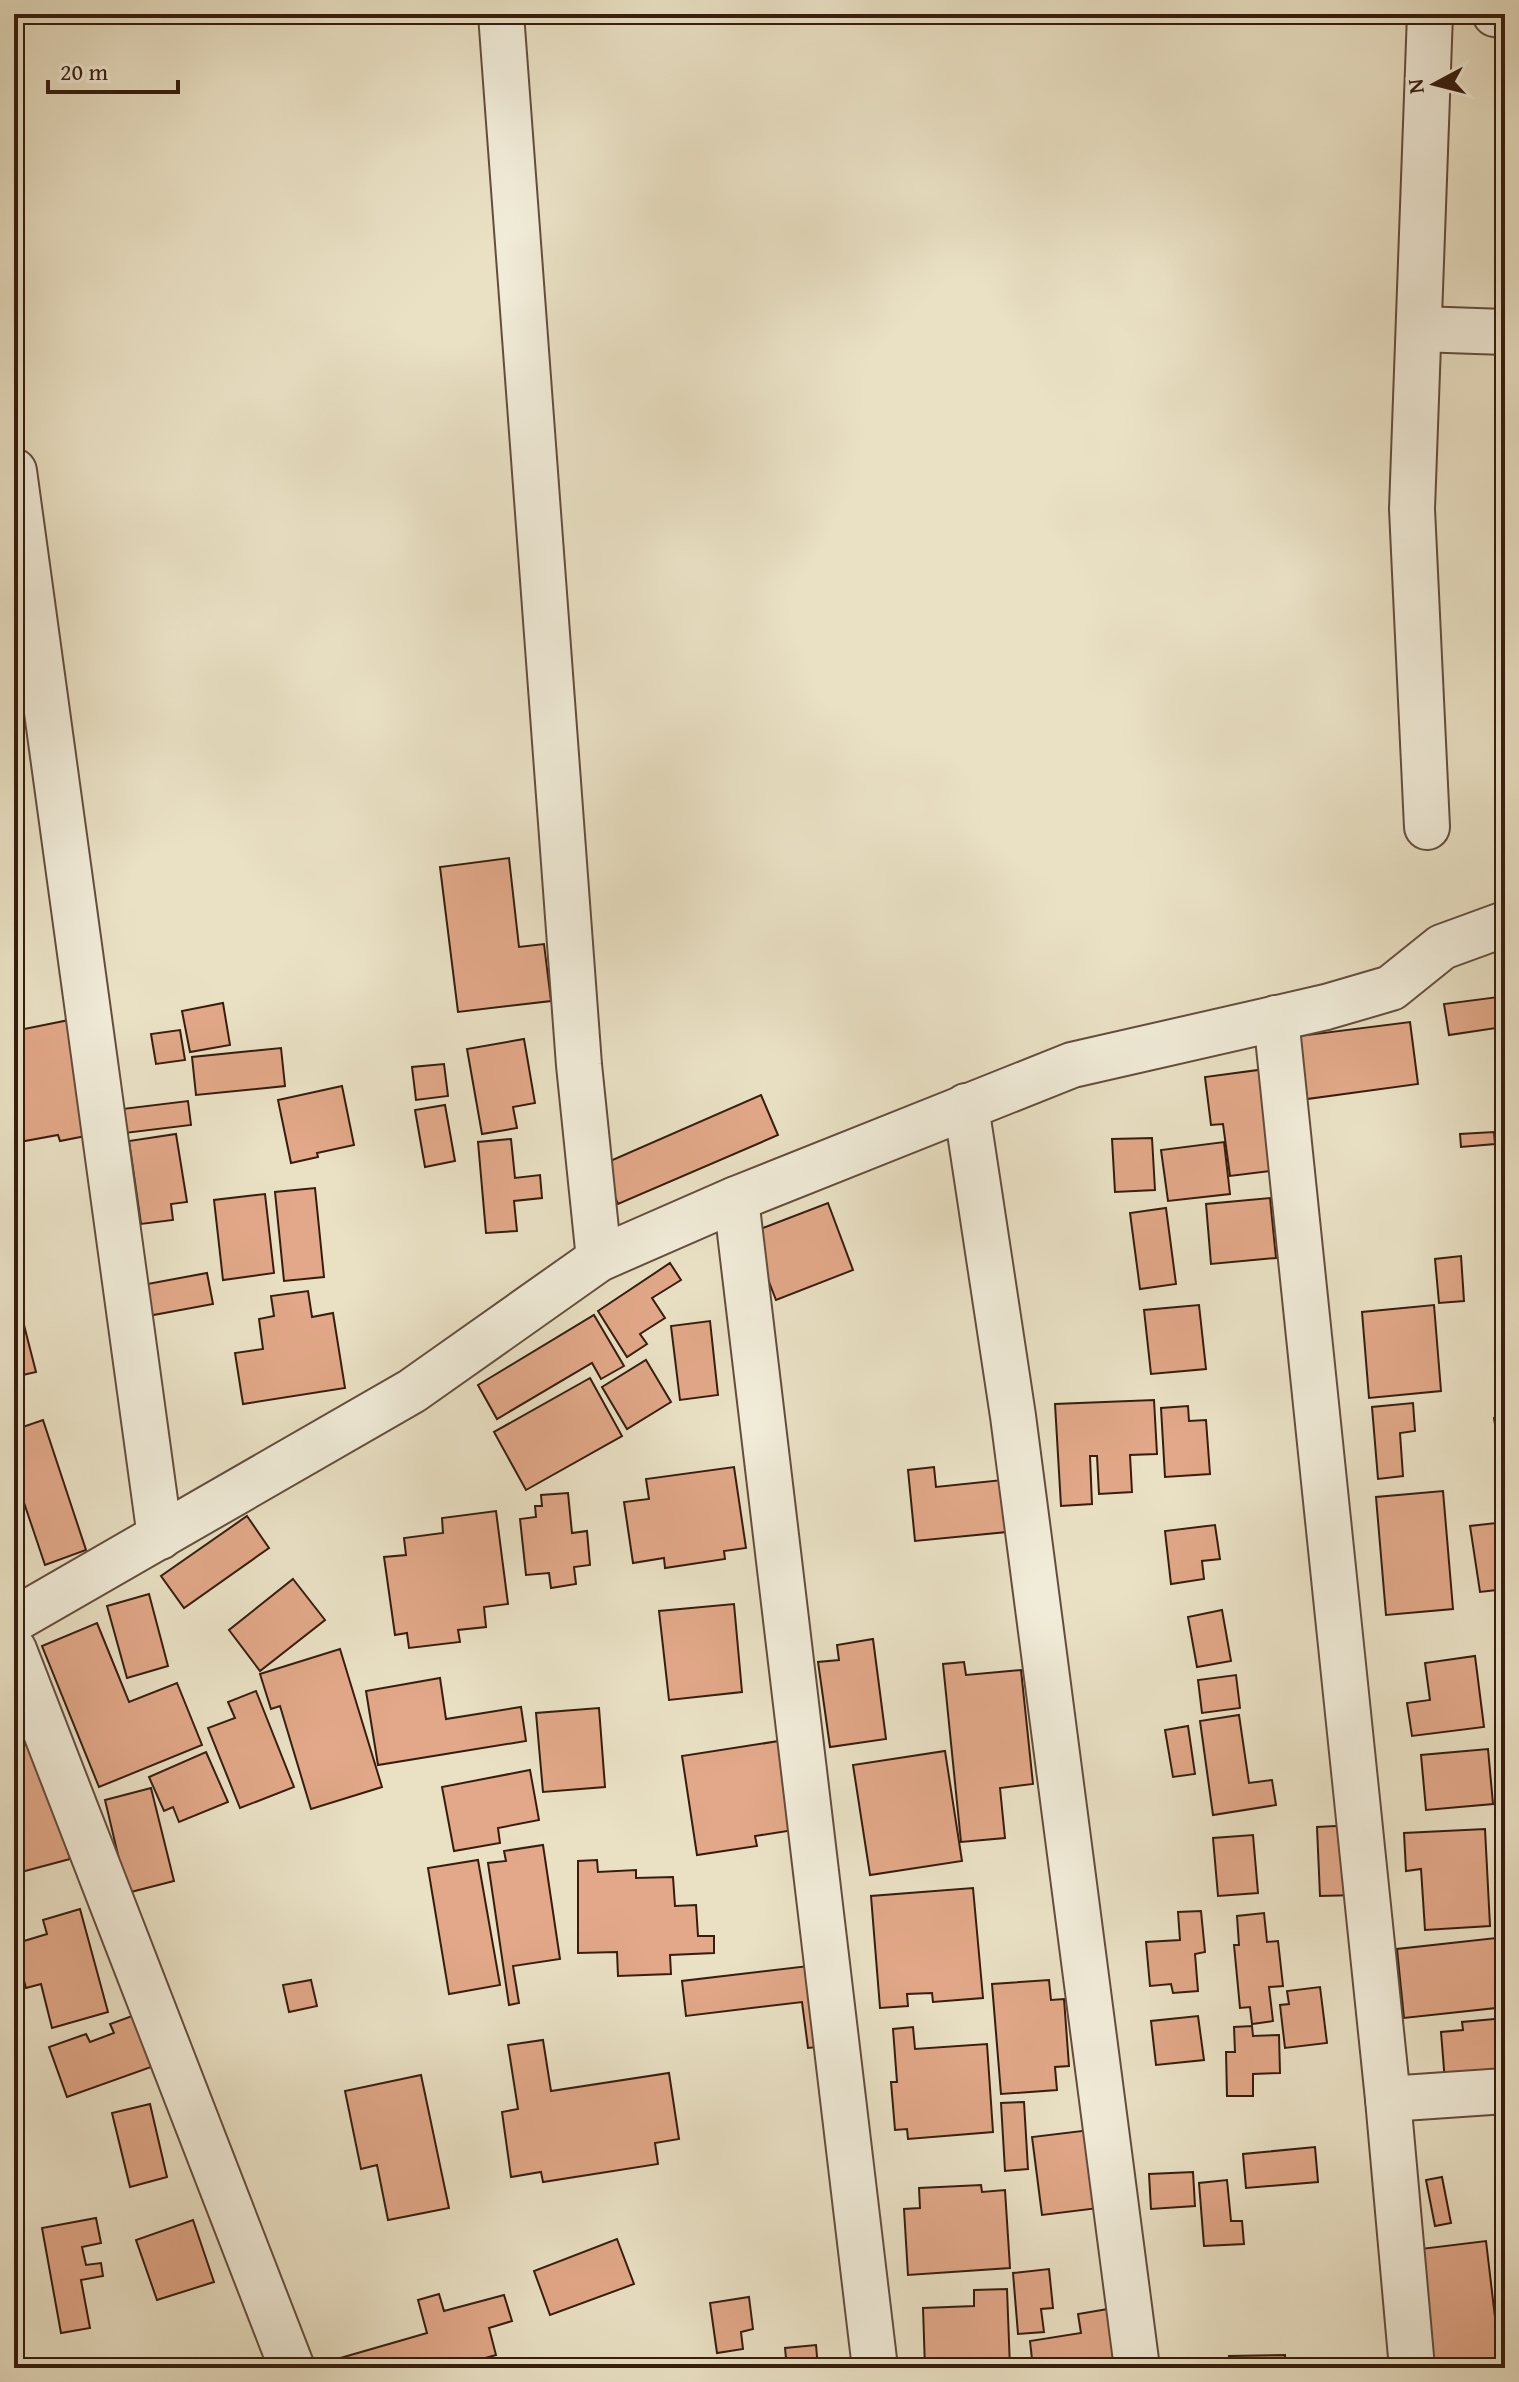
<svg xmlns="http://www.w3.org/2000/svg" width="1519" height="2382" font-family="'Gentium Book Plus',serif">
<rect width="100%" height="100%" fill="#eae1c5"/>
<filter id="stains"><feTurbulence type="fractalNoise" baseFrequency=".0025" numOctaves="4"/><feColorMatrix values="0 0 0 0 .2 0 0 0 0 .09 0 0 0 0 .02 0 0 0 .5 -.17"/></filter>
<radialGradient id="worn" r=".72"><stop offset=".6" stop-color="#630" stop-opacity="0"/><stop offset="1" stop-color="#630" stop-opacity=".3"/></radialGradient>
<!-- building -->
<g fill="#e2a889" stroke="#361d0e" stroke-width="2">
<path d="M509,858L519,947L544,944L551,1001L458,1012L440,867Z"/>
<path d="M1498,997L1503,1027L1449,1035L1444,1004Z"/>
<path d="M223,1003L230,1045L190,1052L182,1011Z"/>
<path d="M74,1019L96,1134L60,1141L58,1135L14,1143V1031Z"/>
<path d="M1410,1022L1418,1084L1307,1099L1299,1036Z"/>
<path d="M180,1030L185,1060L156,1064L151,1034Z"/>
<path d="M524,1039L535,1103L513,1107L517,1128L482,1134L467,1049Z"/>
<path d="M281,1048L285,1086L196,1095L192,1057Z"/>
<path d="M444,1064L448,1096L416,1100L412,1067Z"/>
<path d="M1273,1068L1286,1169L1230,1176L1223,1124L1211,1125L1205,1077Z"/>
<path d="M342,1086L354,1145L317,1153L318,1157L291,1163L278,1100Z"/>
<path d="M761,1095L778,1135L618,1204L601,1165Z"/>
<path d="M188,1101L191,1125L125,1133L122,1109Z"/>
<path d="M445,1105L455,1161L425,1167L415,1110Z"/>
<path d="M1494,1132L1495,1144L1461,1147L1460,1134Z"/>
<path d="M176,1134L187,1202L171,1204L173,1220L141,1224L129,1141Z"/>
<path d="M1152,1138L1155,1190L1115,1192L1112,1139Z"/>
<path d="M511,1139L515,1178L540,1175L542,1198L514,1201L517,1231L486,1233L478,1142Z"/>
<path d="M1224,1142L1230,1194L1168,1201L1161,1150Z"/>
<path d="M315,1188L324,1277L284,1281L275,1192Z"/>
<path d="M265,1194L274,1273L223,1280L214,1200Z"/>
<path d="M1270,1198L1276,1258L1211,1264L1206,1204Z"/>
<path d="M828,1203L853,1270L776,1300L750,1233Z"/>
<path d="M1166,1208L1176,1284L1140,1289L1130,1213Z"/>
<path d="M1461,1256L1464,1301L1439,1303L1435,1259Z"/>
<path d="M670,1263L681,1280L652,1298L665,1318L640,1334L647,1344L627,1357L598,1311Z"/>
<path d="M207,1273L213,1304L148,1316L142,1285Z"/>
<path d="M14,1286L36,1372L14,1377Z"/>
<path d="M308,1291L312,1317L333,1313L345,1388L243,1404L235,1353L263,1349L259,1319L274,1316L271,1296Z"/>
<path d="M1199,1305L1206,1369L1151,1374L1144,1310Z"/>
<path d="M1434,1305L1441,1391L1369,1398L1362,1312Z"/>
<path d="M594,1315L624,1366L601,1379L592,1363L497,1419L478,1385Z"/>
<path d="M710,1321L718,1395L680,1400L671,1326Z"/>
<path d="M646,1360L671,1402L627,1429L602,1387Z"/>
<path d="M590,1378L622,1436L526,1490L494,1432Z"/>
<path d="M1154,1400L1157,1454L1130,1455L1132,1492L1099,1494L1097,1456H1090L1092,1504L1061,1506L1055,1404Z"/>
<path d="M1413,1403L1415,1431L1400,1433L1403,1476L1378,1479L1372,1407Z"/>
<path d="M1188,1406L1189,1421L1206,1420L1210,1474L1165,1477L1161,1408Z"/>
<path d="M1505,1416V1456L1500,1457L1494,1418Z"/>
<path d="M43,1420L86,1550L45,1565L14,1473V1430Z"/>
<path d="M734,1467L746,1548L724,1551L725,1559L665,1568L664,1558L633,1563L624,1502L649,1499L646,1479Z"/>
<path d="M934,1467L936,1487L1012,1479L1017,1531L915,1541L908,1470Z"/>
<path d="M1443,1491L1453,1609L1386,1615L1376,1497Z"/>
<path d="M568,1493L572,1533L587,1531L590,1565L574,1567L576,1584L551,1588L549,1573L526,1575L520,1519L536,1517L535,1506H542L541,1495Z"/>
<path d="M496,1511L508,1604L484,1607L486,1627L458,1630L460,1642L409,1648L407,1633L395,1635L384,1557L406,1555L404,1538L443,1533L442,1518Z"/>
<path d="M247,1516L269,1548L184,1608L161,1576Z"/>
<path d="M1505,1522V1589L1480,1592L1470,1526Z"/>
<path d="M1215,1525L1220,1559L1202,1561L1204,1579L1171,1584L1165,1531Z"/>
<path d="M293,1579L325,1620L260,1671L229,1630Z"/>
<path d="M149,1594L168,1666L127,1678L107,1606Z"/>
<path d="M734,1604L742,1692L669,1700L659,1611Z"/>
<path d="M1222,1610L1231,1661L1197,1667L1188,1617Z"/>
<path d="M97,1623L129,1702L177,1683L202,1745L99,1787L42,1646Z"/>
<path d="M873,1639L886,1739L830,1747L818,1662L839,1660L837,1645Z"/>
<path d="M340,1649L382,1787L311,1809L280,1706L271,1709L260,1674Z"/>
<path d="M1505,1652V1701L1500,1702L1495,1653Z"/>
<path d="M1475,1656L1484,1727L1412,1736L1407,1703L1430,1700L1425,1663Z"/>
<path d="M964,1662L966,1675L1021,1670L1033,1784L1000,1788L1005,1838L961,1842L943,1664Z"/>
<path d="M1236,1675L1240,1708L1202,1713L1198,1680Z"/>
<path d="M440,1678L446,1719L521,1707L526,1741L378,1765L366,1691Z"/>
<path d="M256,1691L294,1787L240,1808L208,1728L235,1718L228,1702Z"/>
<path d="M599,1708L605,1787L543,1792L536,1713Z"/>
<path d="M1239,1715L1249,1783L1272,1780L1276,1805L1213,1815L1200,1721Z"/>
<path d="M1188,1726L1195,1774L1173,1777L1165,1730Z"/>
<path d="M779,1741L794,1830L755,1836L757,1846L697,1855L682,1756Z"/>
<path d="M38,1742L70,1859L14,1874V1748Z"/>
<path d="M1488,1749L1493,1804L1426,1810L1421,1755Z"/>
<path d="M945,1751L962,1861L870,1875L853,1765Z"/>
<path d="M206,1752L228,1802L179,1822L173,1807L164,1811L149,1777Z"/>
<path d="M530,1770L539,1820L498,1828L500,1843L454,1851L442,1787Z"/>
<path d="M151,1788L174,1881L127,1893L105,1800Z"/>
<path d="M1355,1825L1358,1895L1320,1896L1317,1827Z"/>
<path d="M1485,1829L1490,1926L1425,1930L1421,1869L1406,1871L1404,1833Z"/>
<path d="M1253,1835L1258,1893L1218,1896L1213,1838Z"/>
<path d="M543,1845L560,1959L513,1966L519,2003L509,2005L488,1863L506,1861L504,1851Z"/>
<path d="M478,1860L500,1985L449,1994L428,1868Z"/>
<path d="M597,1860L598,1872L636,1870V1878L673,1877L675,1906L696,1905L698,1936H714V1953L670,1955L671,1974L618,1976L617,1952L578,1953V1861Z"/>
<path d="M973,1888L983,1998L933,2002L932,1993L907,1994L908,2006L880,2008L871,1896Z"/>
<path d="M80,1909L108,2012L52,2028L41,1984L26,1988L14,1944L47,1934L43,1920Z"/>
<path d="M1201,1911L1205,1952L1195,1954L1198,1991L1173,1993L1171,1984L1150,1986L1146,1942L1180,1940L1178,1912Z"/>
<path d="M1264,1913L1267,1942L1278,1941L1283,1986L1269,1987L1273,2021L1252,2024L1250,2007L1240,2008L1234,1945H1239L1237,1916Z"/>
<path d="M1505,1937V2007L1404,2018L1397,1949Z"/>
<path d="M817,1965L827,2046L808,2048L802,2002L686,2016L682,1981Z"/>
<path d="M311,1980L317,2006L289,2012L283,1985Z"/>
<path d="M1049,1980L1051,2000L1064,1999L1069,2066L1055,2067L1057,2090L1001,2094L992,1984Z"/>
<path d="M1320,1987L1327,2043L1285,2048L1280,2005L1289,2004L1287,1991Z"/>
<path d="M135,2015L154,2066L67,2097L49,2047L86,2034L90,2042L114,2033L110,2024Z"/>
<path d="M1198,2016L1204,2060L1156,2065L1151,2021Z"/>
<path d="M1505,2018V2076L1445,2082L1441,2032L1463,2030L1462,2022Z"/>
<path d="M1252,2026L1253,2036L1279,2035L1280,2073L1253,2074V2096H1227L1226,2052H1235L1234,2027Z"/>
<path d="M913,2027L915,2049L987,2044L993,2132L908,2139L907,2129L895,2130L891,2082H897L893,2029Z"/>
<path d="M543,2040L551,2091L669,2073L679,2139L655,2143L658,2164L543,2182L541,2172L511,2177L502,2112L518,2109L508,2045Z"/>
<path d="M421,2075L449,2208L388,2220L377,2165L361,2169L345,2091Z"/>
<path d="M1024,2102L1028,2169L1005,2171L1001,2103Z"/>
<path d="M150,2104L167,2177L130,2187L112,2113Z"/>
<path d="M1090,2130L1099,2208L1042,2215L1032,2137Z"/>
<path d="M1315,2147L1318,2182L1246,2188L1243,2154Z"/>
<path d="M1193,2172L1195,2206L1151,2209L1149,2174Z"/>
<path d="M1442,2177L1451,2223L1435,2226L1426,2180Z"/>
<path d="M1227,2180L1231,2221H1242L1244,2244L1204,2246L1199,2183Z"/>
<path d="M981,2185L982,2192L1005,2190L1010,2268L908,2275L904,2209L920,2208L919,2188Z"/>
<path d="M96,2218L101,2243L82,2247L86,2265L101,2263L103,2276L81,2280L90,2328L61,2333L42,2228Z"/>
<path d="M193,2220L214,2282L157,2300L136,2240Z"/>
<path d="M617,2239L634,2284L550,2315L534,2271Z"/>
<path d="M1486,2241L1501,2368H1425L1412,2250Z"/>
<path d="M1505,2241V2354L1495,2242Z"/>
<path d="M1049,2269L1053,2308L1041,2309L1044,2332L1018,2334L1013,2273Z"/>
<path d="M1007,2289L1010,2368H925L923,2308L974,2306V2290Z"/>
<path d="M439,2294L444,2311L504,2295L512,2321L489,2328L496,2355L450,2368H332L330,2361L427,2333L418,2300Z"/>
<path d="M749,2297L753,2329L741,2332L743,2349L717,2353L710,2303Z"/>
<path d="M1114,2308L1122,2368H1033L1030,2341L1081,2333L1078,2314Z"/>
<path d="M816,2345L818,2368H787L785,2348Z"/>
<path d="M1285,2355V2368H1229V2356Z"/>
</g>
<g fill="none" stroke-linecap="round" stroke-linejoin="round">
<!-- minor casing -->
<g stroke="#634e3c" stroke-width="48">
<g id="minor">
<path d="M501,14L579,1065L599,1259"/>
<path d="M1495,14L1505,15"/>
<path d="M1419,329L1505,332"/>
<path d="M14,471L160,1537"/>
<path d="M1427,827L1412,509L1430,14"/>
<path d="M1276,1018L1388,2099L1412,2368"/>
<path d="M966,1106L1013,1416L1137,2368"/>
<path d="M736,1199L875,2368"/>
<path d="M14,1620L412,1391L599,1259L736,1199L1072,1065L1326,1007L1391,988L1442,947L1505,924"/>
<path d="M14,1650L292,2368"/>
<path d="M1388,2099L1505,2091"/>
</g>
</g>
<!-- minor -->
<use href="#minor" stroke="#f1ecd9" stroke-width="44"/>
</g>
<!-- margin -->
<rect width="1519" height="2382" fill="none" stroke="#eae1c5" stroke-width="48"/>
<rect x="16" y="16" width="1487" height="2350" fill="none" stroke="#361d0e" stroke-width="4"/>
<rect x="24" y="24" width="1471" height="2334" fill="none" stroke="#361d0e" stroke-width="2"/>
<!-- north arrow -->
<g transform="translate(1435 84) rotate(263)" stroke="#f1ecd9" stroke-width="6" paint-order="stroke">
<path d="M0-6L14 30L0 20L-14 30Z" fill="#361d0e"/>
<text y="-12" font-size="22" font-weight="bold" text-anchor="middle" fill="#361d0e">N</text>
</g>
<!-- scale -->
<path d="M48 80v12h130v-12" fill="none" stroke="#361d0e" stroke-width="4"/>
<text x="60" y="80" font-size="24" fill="#361d0e" stroke="#f1ecd9" stroke-width="6" paint-order="stroke">20 m</text>
<rect width="100%" height="100%" filter="url(#stains)"/>
<rect width="100%" height="100%" fill="url(#worn)"/>
</svg>
